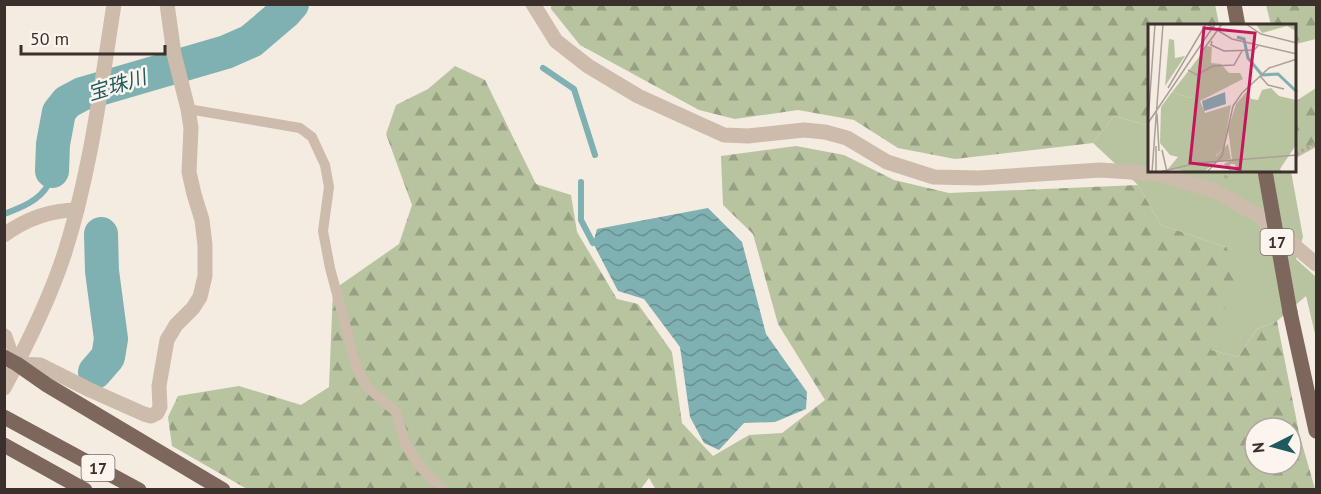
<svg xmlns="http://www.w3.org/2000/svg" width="1321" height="494" font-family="'PT Sans','Noto Sans JP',sans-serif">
<defs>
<pattern id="forest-firs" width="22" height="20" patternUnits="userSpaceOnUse" patternTransform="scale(1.5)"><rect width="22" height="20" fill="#b8c4a0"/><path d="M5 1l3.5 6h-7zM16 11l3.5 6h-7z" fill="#97a083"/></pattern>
<pattern id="water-waves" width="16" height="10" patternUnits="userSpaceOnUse" patternTransform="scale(1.5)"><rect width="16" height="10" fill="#7fb0b2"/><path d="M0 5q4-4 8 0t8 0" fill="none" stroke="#699091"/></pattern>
</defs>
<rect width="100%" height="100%" fill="#f4ebe1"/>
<!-- green -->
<path fill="#b8c4a0" d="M1114,116L1150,126V171H1291L1303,237L1296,259L1316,277V338L1306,296L1277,321L1257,329L1238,357L1211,350L1226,247L1161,225L1138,185L1093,143Z"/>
<!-- forest -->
<g fill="url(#forest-firs)" fill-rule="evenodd">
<path d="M1215,4L1219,25L1150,26V126L1114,116L1093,143L955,159L898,148L854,120L798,110L735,119L699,110L580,45L551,9V5Z"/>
<path d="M1266,5H1316V39L1296,44V26L1271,25Z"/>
<path d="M455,66L485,80L536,184L571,195L577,232L617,299L638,304L672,352L682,423L713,456L749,435L782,433L825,400L778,324L753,234L723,205L721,156L796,146L844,155L894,180L949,193L1138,185L1161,225L1226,247L1238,268L1211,350L1238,357L1257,329L1277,321L1299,433L1315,489L656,490L649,478L640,490L247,489L172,446L168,417L178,396L239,386L301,405L329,387L333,290L399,244L412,205L386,134L396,105L428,89ZM1255,428H1291V464H1255Z"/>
<path d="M1316,88V147L1296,158V101Z"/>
</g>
<!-- water -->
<path fill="url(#water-waves)" d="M708,208L742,242L766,334L807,392L806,409L775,422L744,423L719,450L704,443L690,417L680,347L644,299L618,291L593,243L597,229Z"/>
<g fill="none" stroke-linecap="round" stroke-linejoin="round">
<!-- stream -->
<g stroke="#7fb0b2" stroke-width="6">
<path d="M543,68L574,89L595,155"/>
<path d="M581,182V220L593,243"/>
<path d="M4,214C20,208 39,201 48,185C50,181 51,175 52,171"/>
</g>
<!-- river -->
<g stroke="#7fb0b2" stroke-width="34">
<path d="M52,171L53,144L59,112L67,102L82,94L226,52L251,41L285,12L292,4"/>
<path d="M95,372L108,357L111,339L102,271L101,234"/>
</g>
<!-- path -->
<g stroke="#b9a596" stroke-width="4" stroke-dasharray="3 3" stroke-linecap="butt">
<path d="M1296,154L1316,143"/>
<path d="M1225,178L1230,171"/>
</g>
<!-- service -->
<g stroke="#cdbbac" stroke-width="10">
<path d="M188,109L300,128L312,137L325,165L329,187L323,231L330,268L357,369L367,387L396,412L406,445L422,469L443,490"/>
<path d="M4,333L7,335L17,364"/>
</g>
<!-- minor -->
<g stroke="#cdbbac" stroke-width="15">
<path d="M533,4L556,41L588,66L638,96L724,135L748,136L804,130L825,132L847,138L887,162L934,177L979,178L1101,170L1160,174L1215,191L1259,216L1316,264"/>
<path d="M4,235C26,219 50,210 77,210"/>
<path d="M17,364L40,365L90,390L144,414L151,416L157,413L160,407L159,386L167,340L176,325L193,308L200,297L205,276V245L202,220L194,194L189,172L191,128L188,109L174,54L167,4"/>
<path d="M4,388C27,345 49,301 64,255C90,174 101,88 114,4"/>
</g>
<!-- primary -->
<g stroke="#7d675c" stroke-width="15">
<path d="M1234,4L1238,26"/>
<path d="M1290,312L1316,431"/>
<path d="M4,357L17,364L47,385L223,490"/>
<path d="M4,417L139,490"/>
<path d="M4,445L85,490"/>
</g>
<!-- primary-bridge -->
<path stroke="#7d675c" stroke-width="15" d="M1265,171L1290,312"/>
</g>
<g text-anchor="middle" stroke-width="5" stroke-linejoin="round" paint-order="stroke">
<!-- shield labels -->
<g fill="#fbf5ee" stroke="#756b66" stroke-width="1.5">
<rect x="1260.5" y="229" width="33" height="26" rx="4.5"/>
<rect x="81.5" y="455" width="33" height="26" rx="4.5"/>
</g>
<g font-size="16" font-weight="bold" fill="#3b302b">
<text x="1277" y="248">17</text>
<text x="98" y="474">17</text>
</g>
<!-- water labels -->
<g font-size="20" font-style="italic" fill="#1f5a5e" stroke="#fbf5ee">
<text transform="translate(117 85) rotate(-17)" y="7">宝珠川</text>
</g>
</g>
<!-- overview -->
<g transform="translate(1148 24)">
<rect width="148" height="148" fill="#f4ebe1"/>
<path d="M42,45L48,51L51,71L41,74L24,68ZM80,120L83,135L66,139L56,148L20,145L30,133L33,137L58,130L68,132Z" fill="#b8c4a0"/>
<path d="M108,0H148V7L139,2L114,9ZM21,15L26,16L27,34L37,32L17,62ZM59,22L64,23L63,39L73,40L81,49H92L95,55L52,77L57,89L83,81L76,124L66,133L58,130L60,137L54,146L35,147L30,133L22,131L12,119L13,83L24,68L41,74L50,71L44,59L47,51L42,45ZM123,64L131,72L148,76V121L132,145L134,148H89L87,140H82L83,148L76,140L84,135L80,105L88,80L100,66L103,75L110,76L114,66Z" fill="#b8c4a0"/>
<path d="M77,68L78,80L56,87L54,77Z" fill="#7fb0b2"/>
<path fill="none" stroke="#7fb0b2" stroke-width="3" d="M89,13L96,15L100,34L114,51L130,50L149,68"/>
<path fill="none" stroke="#aaa098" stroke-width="1.5" d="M59,0L84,15L149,30M98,0L113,10L149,19M64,17L63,21L76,27L106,26L110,22M53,29L74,0M40,46L49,51L65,42L86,41L94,27M112,52L120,61L136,65M20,64L58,0M9,90L11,127M0,98L7,0M0,99L67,0M8,122V148M14,126L19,148M4,148L15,0M12,148L49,139L149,131M59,148L74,132L85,82L94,69L121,44L149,35"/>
<path fill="#c2185b" fill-opacity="0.15" stroke="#c2185b" stroke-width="3" d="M56,4L107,9L92,145L42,139Z"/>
<rect width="148" height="148" fill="none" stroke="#3b302b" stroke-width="3"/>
</g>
<!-- border -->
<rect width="1321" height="494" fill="none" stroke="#3b302b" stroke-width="12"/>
<!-- north arrow -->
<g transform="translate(1273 446) rotate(264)"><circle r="28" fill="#fbf5ee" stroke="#aea6a0" stroke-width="1.5"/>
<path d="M0-4.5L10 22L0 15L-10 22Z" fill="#1f5a5e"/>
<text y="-9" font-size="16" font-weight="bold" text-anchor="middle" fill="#3b302b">N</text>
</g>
<!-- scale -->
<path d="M21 45v9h144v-9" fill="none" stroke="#3b302b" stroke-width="3"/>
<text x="30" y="45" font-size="18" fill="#3b302b" stroke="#fbf5ee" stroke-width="4.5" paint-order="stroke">50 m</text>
</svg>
